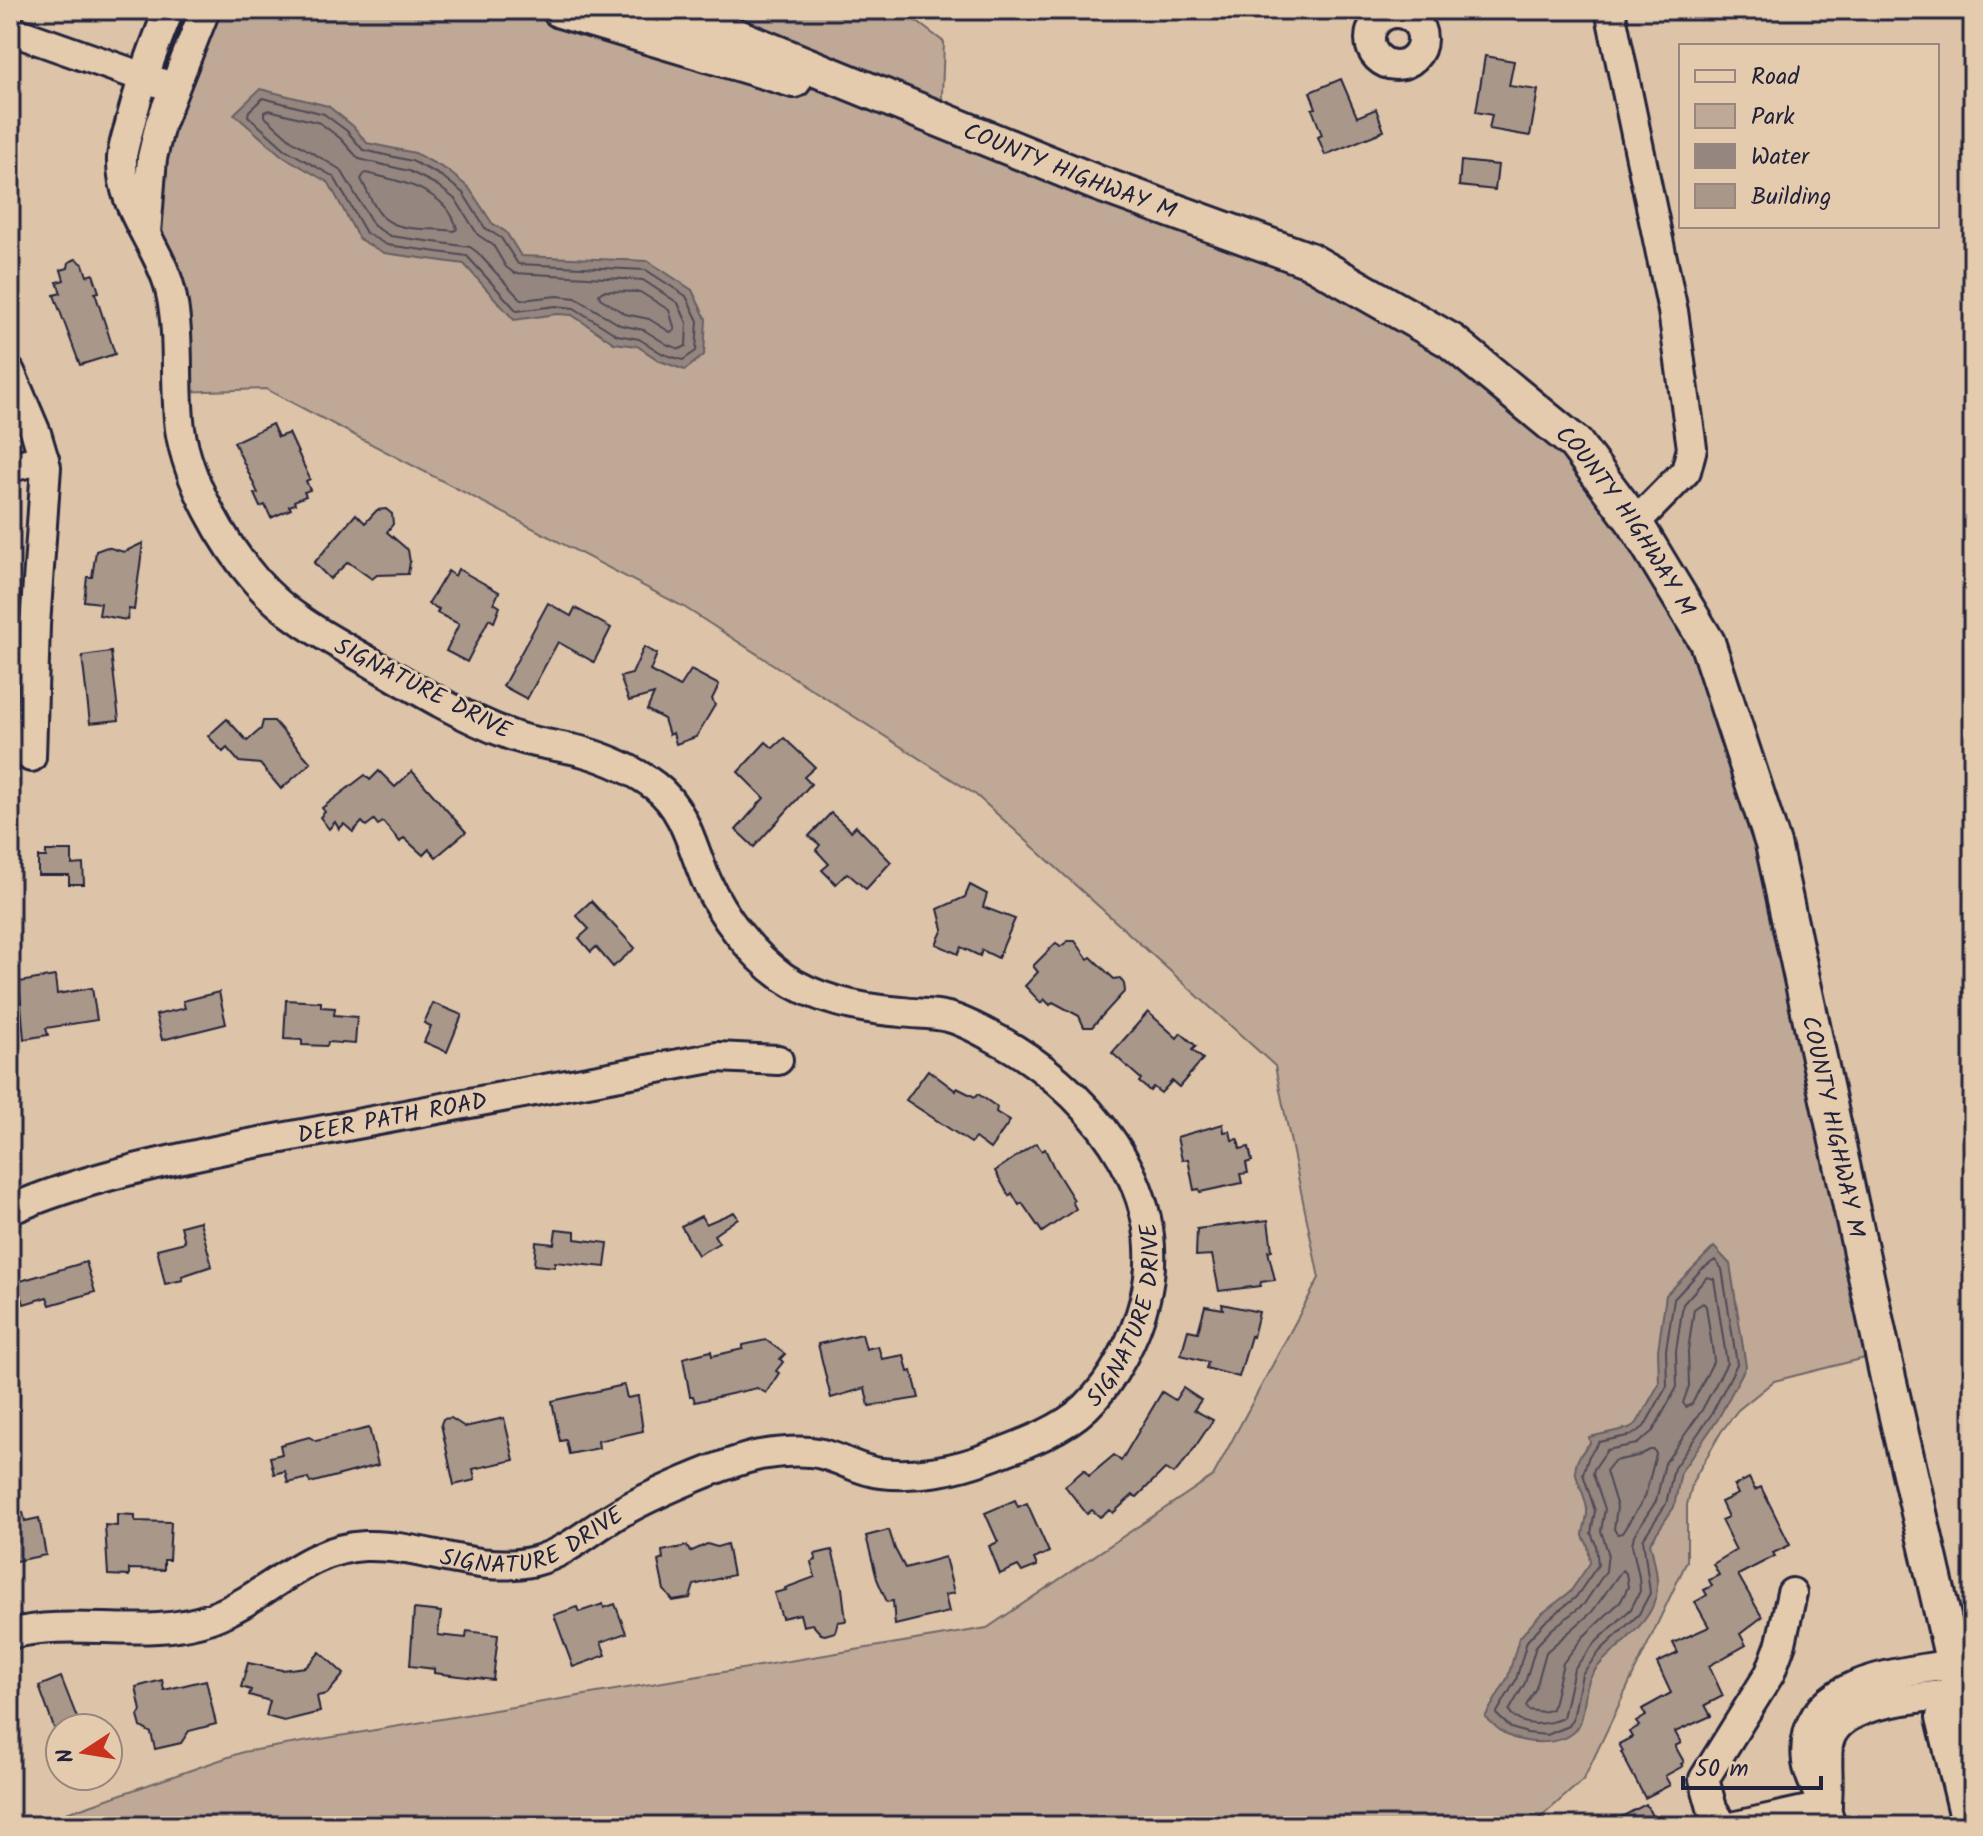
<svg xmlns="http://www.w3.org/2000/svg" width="1983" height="1836" font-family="Kalam,sans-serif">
<rect width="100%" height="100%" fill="#ddc4a8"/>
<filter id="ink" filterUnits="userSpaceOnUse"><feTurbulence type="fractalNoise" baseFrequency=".0125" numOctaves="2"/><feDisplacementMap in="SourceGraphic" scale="16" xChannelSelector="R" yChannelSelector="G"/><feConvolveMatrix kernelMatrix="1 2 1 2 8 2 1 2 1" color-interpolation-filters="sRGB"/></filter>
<g filter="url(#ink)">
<!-- green -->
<path fill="#bfa996" stroke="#706668" stroke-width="2" d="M169,10H901L944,42L941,121L1309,260L1575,443L1707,642L1881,1354L1774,1381L1738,1410L1721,1432L1693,1481L1687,1505V1561L1584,1779L1531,1826H29L243,1752L987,1628L1213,1476L1319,1278L1275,1066L976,795L684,607L266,389L178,392V339L126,198Z"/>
<!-- water -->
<g fill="#95867f" stroke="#675e64" stroke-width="2">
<path d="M260,89L328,106L353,126L367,143L415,153L447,170L469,188L492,223L506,232L521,256L648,261L692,290L706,319L704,355L685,370L660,361L637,346L614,343L572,315L557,314L514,320L464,264L384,253L359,239L329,183L281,155L234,114Z"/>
<path d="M1714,1247L1730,1264L1746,1366L1718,1419L1681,1472L1674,1507L1650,1543C1662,1590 1662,1606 1625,1641C1613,1652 1600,1661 1591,1676C1583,1690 1586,1709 1580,1723C1571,1747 1528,1745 1509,1736C1500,1732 1492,1723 1485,1717L1508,1677L1519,1638L1540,1615L1570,1592L1590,1563L1588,1546L1583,1536C1583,1528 1588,1517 1587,1510C1584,1481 1561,1473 1590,1443L1589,1437L1629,1428L1637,1423L1659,1384L1658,1350L1666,1295Z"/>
</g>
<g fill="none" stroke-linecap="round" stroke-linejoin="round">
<!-- shore -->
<g stroke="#504a56" stroke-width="2">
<path d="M263,98L324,114L347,131L363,150L412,161L443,177L463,193L485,228L501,238L518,264L646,270L686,296L698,321L696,351L683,360L663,354L639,339L617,335L574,308L556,306L517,311L467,256L387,245L366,233L334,177L285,149L248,116L249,111Z"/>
<path d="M269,110L320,123L340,138L359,159L409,171L437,185L456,200L478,235L493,245L506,267L514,273L643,280L678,303L687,323L686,346L680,349L668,345L644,330L620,325L576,298L557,296L521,300L477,252L470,247L390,236L374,226L341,170L291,140L264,116V112Z"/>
<path d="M365,173C398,180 448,190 457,229L454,231C432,227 402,233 384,218C374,210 367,190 361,179Z"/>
<path d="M603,291L640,292L669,310L675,330L670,332L649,319L625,314L600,298L599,294Z"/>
<path d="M1715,1260L1722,1269L1737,1364L1711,1415L1674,1468L1666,1504L1643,1539L1650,1593L1639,1614L1600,1651L1582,1674L1573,1719L1569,1726L1547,1735L1527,1733L1511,1728L1496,1714L1516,1680L1527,1641L1545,1622L1576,1597L1598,1565L1596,1545L1591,1533L1595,1511L1583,1474L1589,1456L1599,1442L1632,1435L1644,1427L1667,1386L1666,1350L1674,1299L1701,1270Z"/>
<path d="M1707,1277L1714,1279L1727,1363L1702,1410L1665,1463L1656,1501L1634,1535L1632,1545L1639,1577L1640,1591L1631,1609L1593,1645L1574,1669L1563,1718C1546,1725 1521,1729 1509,1711L1525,1683L1536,1646L1552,1629L1584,1604L1606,1571L1608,1552L1601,1531L1605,1509L1593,1474L1594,1469L1607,1450L1637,1444L1653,1431L1677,1387L1676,1351L1683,1304Z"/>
<path d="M1703,1303L1706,1306L1714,1360L1692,1404L1686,1407L1683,1403L1689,1386L1688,1351L1694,1309Z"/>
<path d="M1650,1450H1654L1656,1454L1645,1497L1622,1533L1617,1534L1614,1529L1617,1507L1606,1471L1614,1461L1638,1456Z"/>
<path d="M1622,1570L1626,1573L1628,1587L1621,1601L1583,1637L1563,1663L1552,1709L1543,1712L1528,1710L1526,1706L1536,1688L1546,1652L1592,1612Z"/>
</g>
</g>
<!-- building -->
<g fill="#a9978a" stroke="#22223b" stroke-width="2">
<path d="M1485,56L1514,61L1509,86L1538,90L1530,136L1489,129L1492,115L1476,112Z"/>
<path d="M1341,79L1357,117L1376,109L1384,131L1325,155L1318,137L1322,135L1312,109L1316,108L1310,92Z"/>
<path d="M1461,161L1498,165L1495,190L1459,186Z"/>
<path d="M76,259L83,264L87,276L93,274L99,292L95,293L115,354L80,365L54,295L61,293L57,282L64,280L61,270L68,268L69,262Z"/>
<path d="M272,424L278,437L289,433L310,479L306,481L310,490L304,492L306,496L294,501L295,504L289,506L291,509L271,518L265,505L260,507L254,494L258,493L234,442Z"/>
<path d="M386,509L392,514L393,524L387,532L408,550L410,562L408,574L377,575L372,579L348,562L330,579L314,563L356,514L365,523L377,510Z"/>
<path d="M143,543L134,610L129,609L127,620L99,615L101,603L84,601L87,577H92L96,551L107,547L124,552Z"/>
<path d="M458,569L499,592L494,603L500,607L494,622L489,619L467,662L446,651L459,624L437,613L439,609L428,604L448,571L455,576Z"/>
<path d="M548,603L571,616L575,608L611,628L594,662L558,642L527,699L503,686Z"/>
<path d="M644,647L657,654L650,671L680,687L691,670L719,685L712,699L715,705L696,737L676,744L673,733L669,735L664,719L647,710L654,694L629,701L620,677L632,674Z"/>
<path d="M111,652L119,720L90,723L82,656Z"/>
<path d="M227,719L247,741L261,729L263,721H274L311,763L281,789L260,764L239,762L227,748L223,752L208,736Z"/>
<path d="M784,738L815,767L804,777L811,784L754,847L736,830L764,798L738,772L766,742L773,748Z"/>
<path d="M379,771L395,787L412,771L466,832L436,857L429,849L423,855L404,838L400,842L383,822L378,825L374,820L366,826L362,822L353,832L344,824L339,829L335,822L329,829L320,817L325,812L322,808L365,775L370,780Z"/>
<path d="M831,813L851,831L856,826L891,862L866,889L847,873L836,884L822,870L829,864L816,850L820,845L809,836Z"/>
<path d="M46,851H72V865L83,864L84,884H69V875H38V857H46Z"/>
<path d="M970,885L987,894L983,907L1015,919L998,958L982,950L980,956L961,947L958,954L936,944L943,929L938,909L965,897Z"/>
<path d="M591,901L635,948L613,967L596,947L591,952L579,938L589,929L576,915Z"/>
<path d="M1068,941H1075L1088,959L1091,957L1114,979L1120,978L1124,984L1125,991L1092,1027H1084L1079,1016L1053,1002L1050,1005L1044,999L1041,1003L1025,986L1038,972L1033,966L1056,943L1060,947Z"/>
<path d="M55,976L57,994L92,988L97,1020L46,1028L48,1035L24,1039L19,982Z"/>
<path d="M219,992L226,1024L162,1040L156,1015L185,1008L183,1001Z"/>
<path d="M286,1000L321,1002V1007L335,1008L334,1015L357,1017L355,1044L328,1042L327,1046L302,1045V1040L284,1039Z"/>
<path d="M433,1003L462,1015L447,1052L424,1042L431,1026L424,1023Z"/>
<path d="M1148,1012L1177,1038L1181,1033L1196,1046L1192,1050L1203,1059L1179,1087L1172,1081L1161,1093L1153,1087L1150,1091L1139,1082L1141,1079L1112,1053Z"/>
<path d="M928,1070L956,1091L957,1088L975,1097L978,1094L997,1107L996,1112L1010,1121L990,1149L975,1138L971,1143L906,1100Z"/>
<path d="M1223,1124L1224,1132L1230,1131L1232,1140L1238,1139L1240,1149L1249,1147L1252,1161L1246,1163L1248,1173L1240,1174L1242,1183L1200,1192L1199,1189L1194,1190L1188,1159L1182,1160L1177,1137Z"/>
<path d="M1036,1143L1042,1151L1045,1149L1054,1168L1074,1200L1072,1201L1076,1209L1042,1232L1022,1203L1019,1205L1012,1193L1009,1196L995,1171Z"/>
<path d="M734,1212L738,1218L714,1235L719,1243L698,1255L681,1226L701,1216L706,1224Z"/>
<path d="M1268,1220L1272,1250L1268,1251L1275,1280L1261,1282L1260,1286L1219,1291L1212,1255L1196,1256L1197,1229Z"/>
<path d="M200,1221L212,1266L182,1276L183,1280L165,1284L157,1249L185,1242L181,1226Z"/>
<path d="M556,1229L575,1231V1239L608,1243L605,1267L555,1262V1267L534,1265L536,1242L554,1244Z"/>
<path d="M86,1262L95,1292L50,1305L47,1297L24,1304L17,1282Z"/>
<path d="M1222,1304L1259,1312L1253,1337L1251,1336L1239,1377L1206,1368L1208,1362L1181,1355L1188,1330L1198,1332L1205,1306L1223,1309Z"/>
<path d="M862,1334L866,1349L878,1346L882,1359L904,1355L908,1372L912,1371L919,1398L869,1406L865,1388L831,1398L818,1344Z"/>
<path d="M766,1340L785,1354L780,1359L783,1362L776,1371L779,1373L766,1393L757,1388L695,1402L693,1396H690L683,1358L711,1351L712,1356L743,1349V1345Z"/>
<path d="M624,1385L627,1398L638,1396L643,1431L598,1441L599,1448L569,1454L566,1440L560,1441L552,1401Z"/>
<path d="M1183,1388L1201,1400L1194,1410L1213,1420L1189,1456L1174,1474L1165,1469L1137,1497L1133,1495L1113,1513L1110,1510L1100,1517L1092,1510L1087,1514L1065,1486L1084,1470L1089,1476L1114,1455L1121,1461L1162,1392L1175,1400Z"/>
<path d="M451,1418L465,1427L504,1418L514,1460L473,1469L475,1480L454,1485L441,1424L443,1419Z"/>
<path d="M369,1428L378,1465L310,1483L308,1478L288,1483L285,1471L274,1474L270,1457L282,1454L280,1445L309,1437L316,1441Z"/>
<path d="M1749,1478L1755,1490L1761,1487L1790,1545L1773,1553L1775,1556L1738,1575L1762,1617L1740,1634L1746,1645L1709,1666L1723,1696L1705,1705L1711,1716L1675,1732L1681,1743L1675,1746L1684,1762L1681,1764L1683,1766L1665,1776L1670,1785L1645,1798L1621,1752L1623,1751L1619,1744L1632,1737L1629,1732L1639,1726L1636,1722L1646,1716L1642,1709L1671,1693L1657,1663L1678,1653L1673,1643L1709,1627L1695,1602L1707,1595L1704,1590L1712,1586L1709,1580L1719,1575L1713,1564L1736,1550L1721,1520L1728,1517L1721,1502L1738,1494L1734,1486Z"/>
<path d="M1015,1500L1018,1507L1027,1503L1049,1552L1034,1559L1037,1566L1022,1572L1018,1566L1000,1574L989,1546L998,1542L985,1513Z"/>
<path d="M23,1512L25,1521L39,1518L46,1555L10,1562V1514Z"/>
<path d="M117,1514L135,1515V1521L171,1522L169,1560H164V1570L129,1569V1576L108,1575L105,1525L117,1526Z"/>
<path d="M889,1530L895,1549L905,1568L945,1557L954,1593L945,1595L949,1612L895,1625L893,1601L887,1602L877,1579L866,1536Z"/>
<path d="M707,1544L717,1547L727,1544L733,1575L694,1585L690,1598L673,1601L664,1590L658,1561L663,1559L662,1551L687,1546L690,1552Z"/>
<path d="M832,1550L842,1588L846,1621L838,1622L835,1632L825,1635L821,1634L812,1624L803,1626L800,1614L782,1618L774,1593L786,1590L785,1588L815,1577L811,1562L816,1560L815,1554Z"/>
<path d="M603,1604L604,1608L615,1604L626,1633L601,1642L606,1655L573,1667L554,1615L577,1607L579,1612Z"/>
<path d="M414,1609L441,1612L438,1635L466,1638L467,1631L498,1635L493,1680L434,1673V1669L410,1666Z"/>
<path d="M320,1652L344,1674L327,1694L317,1696L320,1712L284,1721L266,1716L270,1701L249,1695L251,1690L241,1687L248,1663L282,1670L306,1667Z"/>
<path d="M61,1677L81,1728H54L39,1686Z"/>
<path d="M162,1680L164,1690L206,1680L216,1724L189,1731L181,1743L155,1749L151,1733L141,1727L138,1716L141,1711L136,1687Z"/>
<path d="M1646,1804L1657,1826H1604Z"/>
</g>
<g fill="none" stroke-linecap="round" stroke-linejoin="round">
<!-- minor casing -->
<g stroke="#22223b" stroke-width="34">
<g id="minor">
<path d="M1610,10L1673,311L1692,448L1686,471L1635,523"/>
<circle cx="1396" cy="39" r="26"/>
<path d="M10,30L160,83"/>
<path d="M146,233L152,158L160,124L205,10"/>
<path d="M10,372L36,433L46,467L35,625L31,757"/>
<path d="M10,467L44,459"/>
<path id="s1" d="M10,1210C79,1179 170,1160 244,1145L717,1057L778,1060"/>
<path id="s2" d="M10,1634C76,1617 146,1641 211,1618C265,1599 305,1548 365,1546C423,1544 479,1575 535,1561C566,1553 589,1531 616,1515C648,1496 725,1462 760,1455C779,1452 803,1449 822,1454C842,1459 861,1471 881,1473C917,1477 956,1470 989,1457C1021,1445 1061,1431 1086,1407C1114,1380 1136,1336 1145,1299C1173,1187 1084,1084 991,1036C977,1029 964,1021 948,1017C933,1013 917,1014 902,1012C861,1009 817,1000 783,977C751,954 722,916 706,880C692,847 685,809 655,786C635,771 608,759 584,752C560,745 532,744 508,734C460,716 414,688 370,662C328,638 288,618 256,581C222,542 188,481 180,429C174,382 181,335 170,289C158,243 120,208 122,158C122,153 127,134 129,128C139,87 153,49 169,10"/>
<path d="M1827,1801C1829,1783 1826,1763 1828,1745C1836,1698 1923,1700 1960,1692"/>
<path d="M1723,1826L1712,1808L1704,1779L1770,1673L1781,1643L1792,1593"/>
<path d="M1736,1826L1827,1806"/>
<path d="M1831,1826C1826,1803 1810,1783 1807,1762C1797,1680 1895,1674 1953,1664"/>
</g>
</g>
<!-- major casing -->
<g stroke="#22223b" stroke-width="40">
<g id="major">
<path d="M560,10L794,80"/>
<path id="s3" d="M671,10L1097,183L1309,260L1451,341L1575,443L1635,523L1707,642L1773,844L1888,1378L1973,1747"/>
<path d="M1944,1717L1970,1826"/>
</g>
</g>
<!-- minor -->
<use href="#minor" stroke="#e5cbad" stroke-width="28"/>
<!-- major -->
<use href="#major" stroke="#e5cbad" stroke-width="34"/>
</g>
</g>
<g text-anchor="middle" stroke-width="6" stroke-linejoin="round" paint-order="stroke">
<!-- street labels -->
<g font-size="24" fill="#22223b" stroke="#e5cbad">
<text dy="8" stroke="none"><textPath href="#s3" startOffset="430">COUNTY HIGHWAY M</textPath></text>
<text dy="8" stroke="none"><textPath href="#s3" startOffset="1102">COUNTY HIGHWAY M</textPath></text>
<text transform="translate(423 688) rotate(27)" y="8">SIGNATURE DRIVE</text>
<text dy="8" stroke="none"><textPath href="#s1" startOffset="394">DEER PATH ROAD</textPath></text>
<text dy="8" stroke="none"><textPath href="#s3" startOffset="1750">COUNTY HIGHWAY M</textPath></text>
<text dy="8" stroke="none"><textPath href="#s2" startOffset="1244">SIGNATURE DRIVE</textPath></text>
<text dy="8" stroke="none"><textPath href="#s2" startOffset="548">SIGNATURE DRIVE</textPath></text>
</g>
</g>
<!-- margin -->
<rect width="1983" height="1836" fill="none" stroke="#e5cbad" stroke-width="40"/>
<rect x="20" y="20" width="1943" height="1796" fill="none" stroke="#22223b" stroke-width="3" filter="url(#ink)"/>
<!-- legend -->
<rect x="1679" y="44" width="260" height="184" fill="#e5cbad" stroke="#97877f" stroke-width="2"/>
<rect x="1695" y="70" width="40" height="12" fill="#e5cbad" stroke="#97877f" stroke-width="2"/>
<text x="1751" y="84" font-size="24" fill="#22223b">Road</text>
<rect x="1695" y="104" width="40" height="24" fill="#bfa996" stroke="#97877f" stroke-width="2"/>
<text x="1751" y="124" font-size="24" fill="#22223b">Park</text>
<rect x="1695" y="144" width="40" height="24" fill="#95867f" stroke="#97877f" stroke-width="2"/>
<text x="1751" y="164" font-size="24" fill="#22223b">Water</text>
<rect x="1695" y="184" width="40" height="24" fill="#a9978a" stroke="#97877f" stroke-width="2"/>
<text x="1751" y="204" font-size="24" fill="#22223b">Building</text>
<!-- north arrow -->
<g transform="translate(84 1752) rotate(258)"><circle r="38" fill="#e5cbad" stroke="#97877f" stroke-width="2"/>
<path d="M0-6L14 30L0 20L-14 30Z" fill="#c8321e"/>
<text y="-12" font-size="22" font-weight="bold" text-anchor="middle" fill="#22223b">N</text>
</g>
<!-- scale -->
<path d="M1683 1776v12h138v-12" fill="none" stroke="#22223b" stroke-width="4"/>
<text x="1695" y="1776" font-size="24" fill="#22223b" stroke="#e5cbad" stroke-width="6" paint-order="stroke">50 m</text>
</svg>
